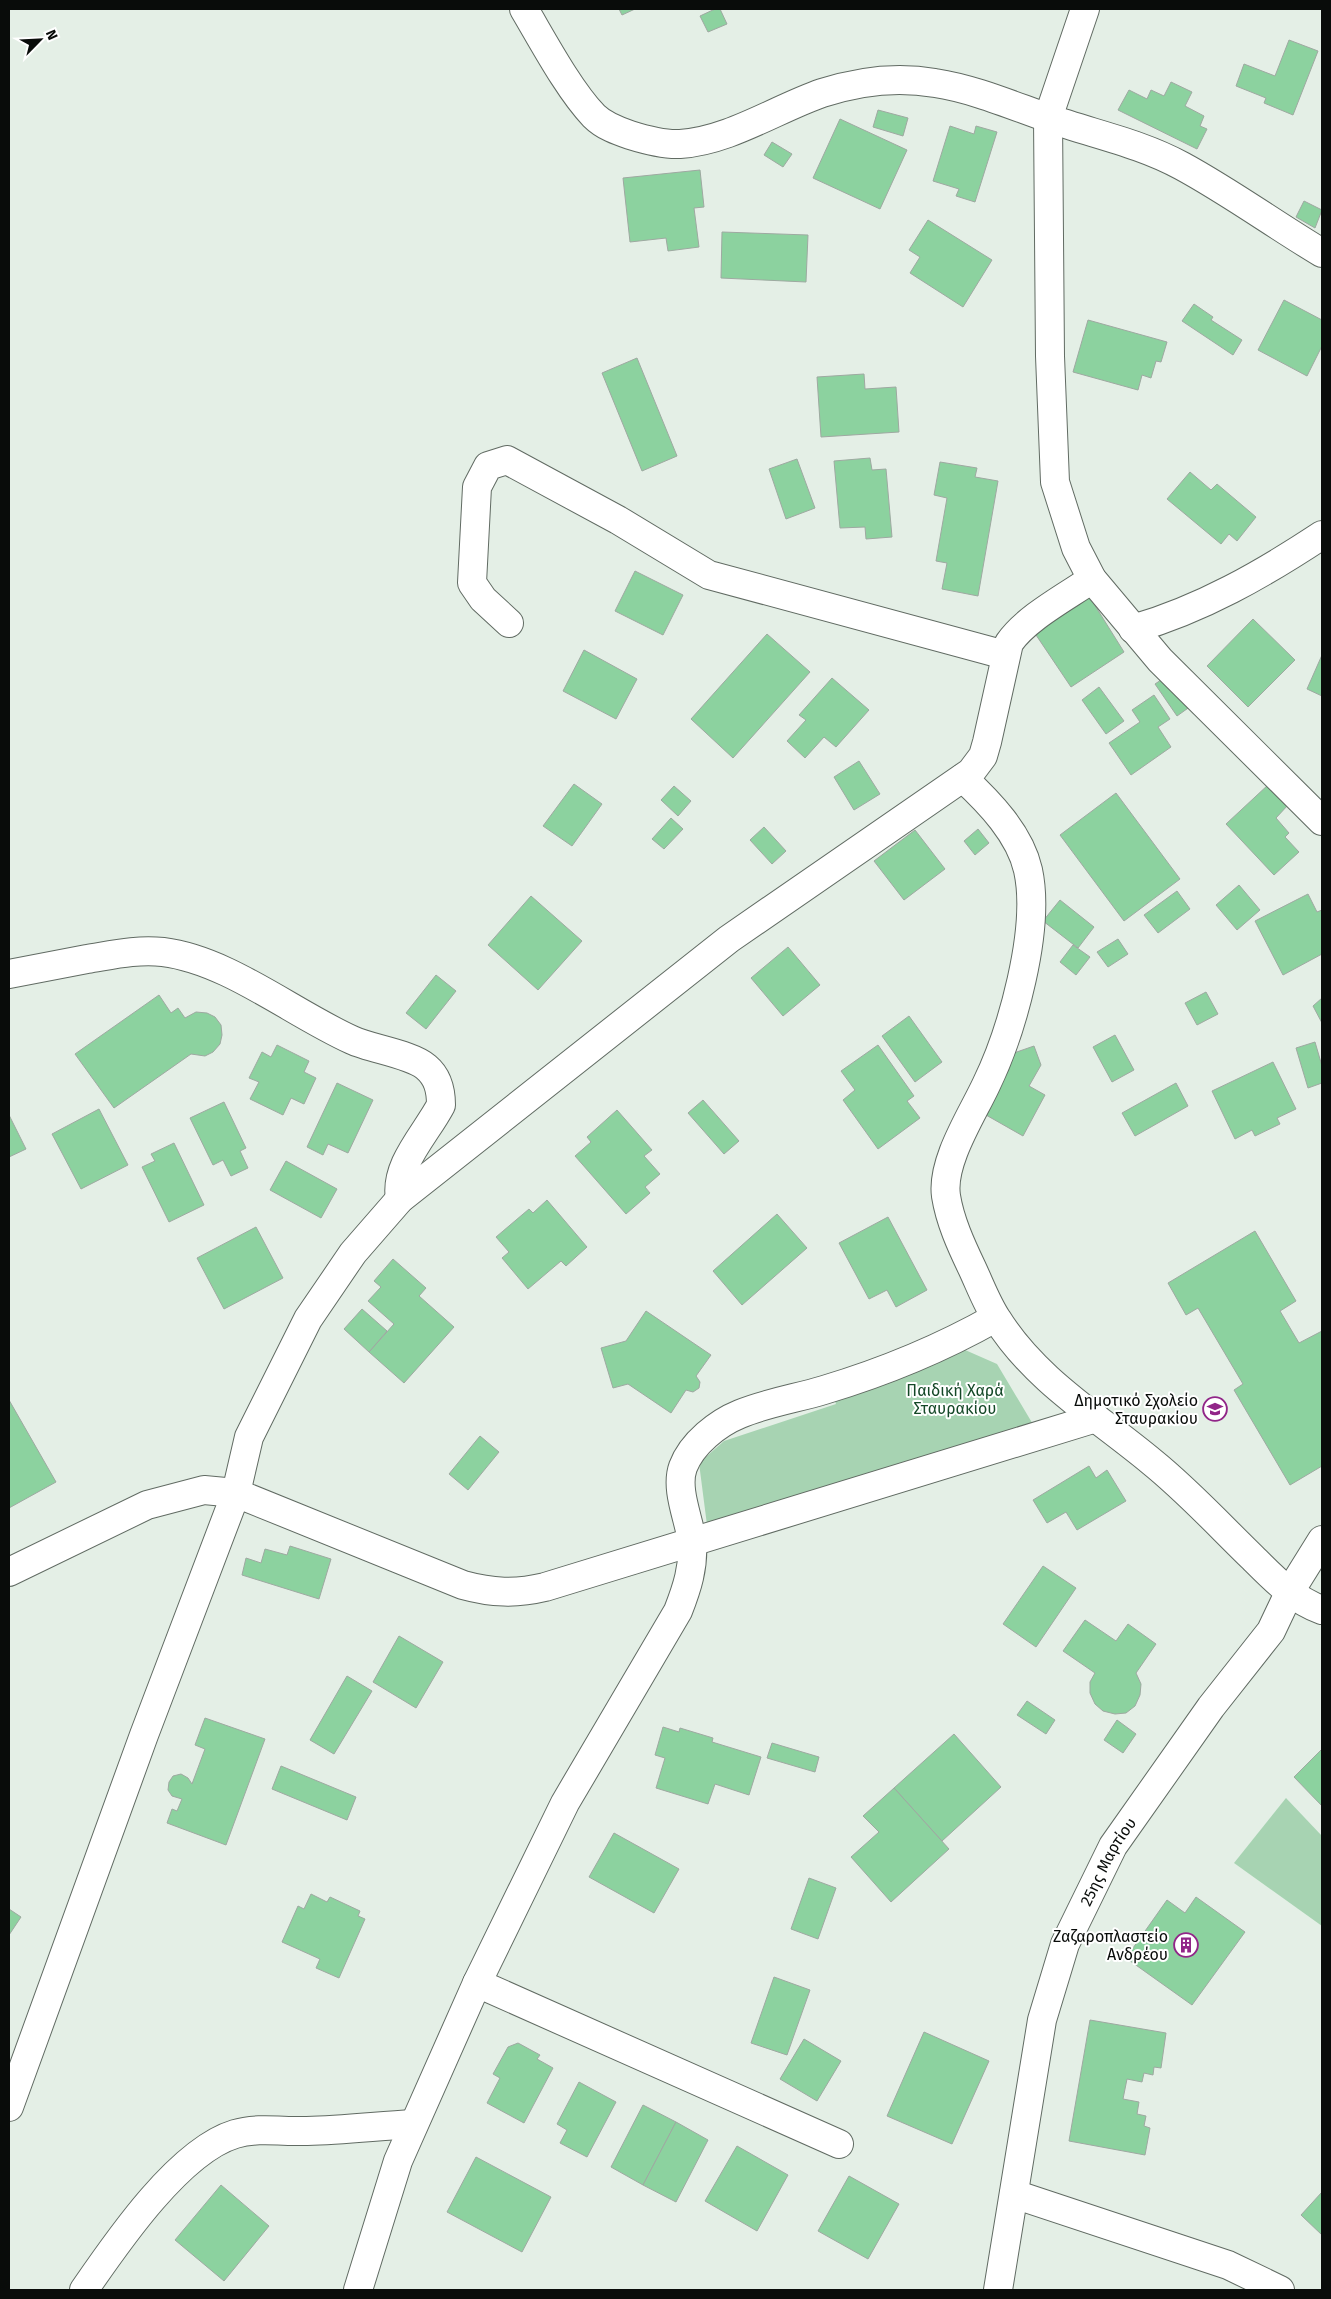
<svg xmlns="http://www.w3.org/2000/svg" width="1331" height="2299" font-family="'Fira Sans',sans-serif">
<rect width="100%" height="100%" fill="#e4efe6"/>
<!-- green -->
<g fill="#a7d3b2">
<path d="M956,1346L997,1364L1034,1426L707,1525L699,1463L724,1441L836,1404L834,1399Z"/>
<path d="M1286,1798L1322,1836V1926L1234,1863Z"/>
</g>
<!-- building -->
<g fill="#8cd29f" stroke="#9ea9a1">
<path d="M619,9H635L622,15Z"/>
<path d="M715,9H720L727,24L708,32L700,16Z"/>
<path d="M1289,40L1318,51L1293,115L1264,103L1266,98L1236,86L1244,64L1275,76Z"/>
<path d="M1171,82L1192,92L1185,106L1204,116L1200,126L1207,129L1197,149L1118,110L1129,90L1147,99L1151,90L1164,96Z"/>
<path d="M878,110L908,118L903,136L873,127Z"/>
<path d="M840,119L907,150L880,209L813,178Z"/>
<path d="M950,126L974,134L976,126L997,132L975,202L956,196L959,189L933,181Z"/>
<path d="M772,142L792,154L783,167L764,155Z"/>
<path d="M700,170L704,207L694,208L699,247L668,251L666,238L630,242L623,178Z"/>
<path d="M1304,201L1322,210L1315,228L1296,217Z"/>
<path d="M928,220L992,260L963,307L910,273L920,257L909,250Z"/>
<path d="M722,232L808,235L806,282L721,278Z"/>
<path d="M1284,300L1322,320V346L1307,376L1258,350Z"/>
<path d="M1194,304L1213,317L1211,320L1242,340L1233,355L1182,321Z"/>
<path d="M1088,320L1167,342L1161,362L1156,361L1151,378L1142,375L1138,390L1073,372Z"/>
<path d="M637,358L677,456L642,471L602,373Z"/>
<path d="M864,374L865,389L896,387L899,432L821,437L817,377Z"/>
<path d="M870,458L872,470L886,469L892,537L866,539L865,527L840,528L834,461Z"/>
<path d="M797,459L815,508L786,519L769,469Z"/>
<path d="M940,462L977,468L975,477L998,481L978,596L942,589L947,563L936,561L947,498L934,495Z"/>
<path d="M1190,472L1211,490L1217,484L1256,517L1237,541L1229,534L1221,544L1167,499Z"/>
<path d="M635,571L683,595L663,635L615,611Z"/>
<path d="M1089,596L1124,652L1071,687L1034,632Z"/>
<path d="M1253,619L1295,660L1248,707L1207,666Z"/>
<path d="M767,634L810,672L733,758L691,719Z"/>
<path d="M584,650L637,679L616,719L563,691Z"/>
<path d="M1322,655V696L1307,689Z"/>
<path d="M1170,674L1191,706L1177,716L1155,684Z"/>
<path d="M832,678L869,710L836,747L824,737L805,758L787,741L806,720L799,715Z"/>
<path d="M1099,687L1124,721L1106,734L1082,700Z"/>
<path d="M1154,695L1170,719L1158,727L1171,747L1131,775L1109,743L1140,722L1132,710Z"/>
<path d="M859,761L880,794L854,810L834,777Z"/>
<path d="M574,784L602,804L572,846L543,826Z"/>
<path d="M1269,784L1288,805L1276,818L1289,833L1285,837L1299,852L1274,875L1226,824Z"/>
<path d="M674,786L691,801L678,816L661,800Z"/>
<path d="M1116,793L1180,879L1124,921L1060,835Z"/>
<path d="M671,818L683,829L664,849L652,839Z"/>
<path d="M764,827L786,851L772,864L750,840Z"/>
<path d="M978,829L989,843L975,855L964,841Z"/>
<path d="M915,830L945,869L904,900L874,861Z"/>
<path d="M1239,885L1260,910L1237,930L1216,905Z"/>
<path d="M1177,891L1190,909L1158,933L1144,915Z"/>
<path d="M1308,894L1317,912L1322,910V954L1283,975L1255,921Z"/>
<path d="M531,896L582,941L538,990L488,945Z"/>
<path d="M1060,900L1094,927L1078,948L1043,921Z"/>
<path d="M1118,939L1128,954L1108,967L1097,952Z"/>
<path d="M1073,945L1090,957L1076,975L1060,962Z"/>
<path d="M788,947L820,985L783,1016L751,978Z"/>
<path d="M436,975L456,991L426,1029L406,1013Z"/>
<path d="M1206,992L1218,1014L1197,1025L1185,1003Z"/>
<path d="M159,995L171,1013L178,1008L185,1018L196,1012L207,1013L215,1017L221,1025L222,1035L220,1044L213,1052L205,1056L191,1054L114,1108L75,1054Z"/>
<path d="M1322,998V1023L1313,1006Z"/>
<path d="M909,1016L942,1062L915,1082L882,1036Z"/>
<path d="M1115,1035L1134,1070L1112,1082L1093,1047Z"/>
<path d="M1315,1042L1322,1066V1083L1308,1088L1296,1048Z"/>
<path d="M277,1045L309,1061L304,1072L316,1078L304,1104L291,1098L283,1115L250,1099L259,1082L249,1078L262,1052L271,1057Z"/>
<path d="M878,1045L914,1096L907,1101L920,1118L878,1149L843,1100L855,1090L841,1071Z"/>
<path d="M1034,1046L1041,1065L1029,1086L1045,1095L1023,1136L979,1111L1011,1054Z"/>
<path d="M1273,1062L1296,1109L1277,1118L1280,1124L1255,1136L1252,1130L1235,1139L1212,1091Z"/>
<path d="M337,1083L373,1100L348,1153L328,1144L323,1155L307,1147Z"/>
<path d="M1176,1083L1188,1106L1135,1136L1122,1113Z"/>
<path d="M703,1100L739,1141L724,1154L688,1113Z"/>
<path d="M224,1102L246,1148L240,1151L248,1168L231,1176L223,1160L213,1165L190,1118Z"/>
<path d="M99,1109L128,1165L81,1189L52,1134Z"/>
<path d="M617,1110L652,1150L644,1156L660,1174L645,1187L650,1193L626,1214L575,1156L591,1142L587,1137Z"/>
<path d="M9,1115L26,1149L9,1157Z"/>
<path d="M174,1143L204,1205L169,1222L142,1167L155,1161L151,1154Z"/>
<path d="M286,1161L337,1189L321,1218L270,1190Z"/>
<path d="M547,1200L587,1247L566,1266L561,1261L528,1289L502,1258L509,1252L496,1237L529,1209L533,1213Z"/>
<path d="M777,1214L807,1248L742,1305L713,1271Z"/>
<path d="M888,1217L927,1290L896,1307L887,1290L869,1299L839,1243Z"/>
<path d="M256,1227L283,1278L224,1309L197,1258Z"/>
<path d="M1255,1231L1296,1301L1280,1311L1299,1343L1322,1331V1466L1290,1485L1234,1390L1243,1384L1198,1308L1186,1315L1168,1283Z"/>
<path d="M393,1259L426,1288L419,1296L454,1327L404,1383L369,1352L394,1324L368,1301L381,1287L374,1281Z"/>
<path d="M362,1309L387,1331L369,1352L344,1329Z"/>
<path d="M646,1311L711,1355L696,1376L700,1382L699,1388L693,1392L686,1390L671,1413L628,1384L613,1388L601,1348L626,1341Z"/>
<path d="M9,1400L56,1482L9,1508Z"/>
<path d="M480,1436L499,1452L468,1490L449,1474Z"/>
<path d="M1089,1466L1096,1478L1107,1470L1126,1501L1077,1530L1066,1512L1047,1523L1033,1500Z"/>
<path d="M290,1546L331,1559L319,1599L242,1575L246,1558L261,1563L265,1549L287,1555Z"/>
<path d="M1043,1566L1076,1588L1036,1647L1003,1624Z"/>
<path d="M1085,1620L1116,1641L1128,1624L1156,1644L1136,1673L1141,1684L1140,1695L1135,1706L1126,1713L1115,1714L1103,1711L1095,1704L1090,1693V1682L1095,1673L1063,1651Z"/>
<path d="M399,1636L443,1662L416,1708L373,1682Z"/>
<path d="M347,1676L372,1691L334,1754L310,1740Z"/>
<path d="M1027,1701L1055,1720L1046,1734L1017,1715Z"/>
<path d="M205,1718L265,1739L226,1845L167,1823L172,1809L177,1811L182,1799L172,1796L168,1790L169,1782L173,1776L181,1774L188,1778L192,1784L205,1749L195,1745Z"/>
<path d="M1117,1720L1136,1734L1123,1753L1104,1740Z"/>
<path d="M663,1727L679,1732L680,1728L713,1738L712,1742L761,1757L749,1795L715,1784L708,1804L656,1788L665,1758L655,1755Z"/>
<path d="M954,1734L1001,1787L942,1841L894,1788Z"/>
<path d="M772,1743L819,1757L815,1772L767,1758Z"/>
<path d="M1322,1749V1806L1294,1777Z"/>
<path d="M281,1766L356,1797L347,1820L272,1789Z"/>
<path d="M894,1788L949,1849L891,1902L851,1857L879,1832L863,1816Z"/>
<path d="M614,1833L679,1869L654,1913L589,1877Z"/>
<path d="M809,1878L836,1888L818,1939L791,1929Z"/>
<path d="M311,1894L327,1902L330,1897L360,1911L358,1916L365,1919L339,1978L316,1968L320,1959L282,1942L298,1906L304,1909Z"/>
<path d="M1196,1897L1245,1932L1192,2005L1126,1958L1167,1900L1185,1913Z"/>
<path d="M9,1909L21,1917L9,1935Z"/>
<path d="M774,1977L810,1990L787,2055L751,2043Z"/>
<path d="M1090,2020L1166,2033L1161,2068L1154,2067L1153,2075L1144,2073L1142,2082L1127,2079L1123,2099L1139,2102L1137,2114L1146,2116L1144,2126L1150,2128L1145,2155L1069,2141Z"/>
<path d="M924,2032L989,2061L952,2144L887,2116Z"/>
<path d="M804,2039L841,2061L817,2101L780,2079Z"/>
<path d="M518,2043L540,2055L537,2059L553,2068L524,2123L487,2103L500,2078L493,2074L508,2047Z"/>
<path d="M579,2082L616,2102L587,2157L560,2143L567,2130L557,2124Z"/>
<path d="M643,2105L676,2122L643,2185L611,2167Z"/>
<path d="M676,2122L708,2140L676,2202L643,2185Z"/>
<path d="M737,2146L788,2175L757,2231L705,2201Z"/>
<path d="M476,2157L551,2197L522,2252L447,2212Z"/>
<path d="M849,2176L899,2204L868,2259L818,2231Z"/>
<path d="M221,2185L269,2226L224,2281L175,2240Z"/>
<path d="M1322,2192V2235L1301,2215Z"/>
</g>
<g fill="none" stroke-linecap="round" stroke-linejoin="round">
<!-- street casing -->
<g stroke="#616b63" stroke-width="30">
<g id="street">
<path d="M524,9C543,41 569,90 594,116C604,126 618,131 630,135C646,140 664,145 680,144C729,141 776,109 822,93C859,81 896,76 935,83C974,89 1011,105 1048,118C1093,134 1140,143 1182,166C1230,192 1275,225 1322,253"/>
<path d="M1085,9L1048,118L1050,356L1055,482L1076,548L1092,579L1160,660L1322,821"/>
<path d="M509,623L483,599L472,583L477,487L488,466L507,460L618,520L709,575L1005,655"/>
<path d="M1133,629C1202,609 1263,574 1322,535"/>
<path d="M963,778C989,802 1020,834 1028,870C1041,929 1012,1032 986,1085C972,1115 941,1162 946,1196C950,1221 961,1245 972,1268C980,1285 987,1304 997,1319C1035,1380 1098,1417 1152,1462C1188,1491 1220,1526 1253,1558C1274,1579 1294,1600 1322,1610"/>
<path d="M9,974C35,969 61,964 87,959C112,955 137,949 163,952C228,960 292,1013 352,1040C371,1049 411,1054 426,1067C438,1077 441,1090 441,1105C426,1134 394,1165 400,1199"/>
<path d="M9,1572L147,1505L204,1490L236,1493L463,1585C492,1593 516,1594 545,1587L1096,1418"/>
<path d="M477,1983L839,2144"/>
<path d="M9,2107L144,1735L236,1493L249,1437L308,1319L353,1253L400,1199L729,939L971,772L983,756L987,742L1009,643C1026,618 1066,597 1092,579"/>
<path d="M1014,2194L1228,2265L1280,2290"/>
<path d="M84,2290C117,2242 179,2151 235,2134C258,2127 284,2132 307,2131C343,2130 378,2126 413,2124"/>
<path d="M358,2290L398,2161L477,1983L565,1803L678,1611C687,1588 694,1567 692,1541C689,1519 675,1489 683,1467C692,1443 718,1423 740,1414C766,1403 798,1398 824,1390C884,1372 942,1348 995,1318"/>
<path id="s1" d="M998,2290L1042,2020L1065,1944L1113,1846L1211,1707L1271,1631L1289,1593L1322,1540"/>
</g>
</g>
<!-- street -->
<use href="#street" stroke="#fff" stroke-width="28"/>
</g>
<!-- icons -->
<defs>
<g id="school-ring" transform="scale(1.25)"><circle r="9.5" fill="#fff" stroke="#912588" stroke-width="1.5"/><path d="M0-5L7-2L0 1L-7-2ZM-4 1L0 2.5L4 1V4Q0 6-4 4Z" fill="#912588"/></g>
<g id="building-ring" transform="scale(1.25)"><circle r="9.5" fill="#fff" stroke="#912588" stroke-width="1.5"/><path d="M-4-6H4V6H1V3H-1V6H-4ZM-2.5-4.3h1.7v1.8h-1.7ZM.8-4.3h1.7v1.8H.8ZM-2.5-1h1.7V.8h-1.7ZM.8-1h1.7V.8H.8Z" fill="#912588"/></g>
</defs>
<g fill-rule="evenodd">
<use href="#school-ring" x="1215" y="1409"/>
<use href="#building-ring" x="1186" y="1945"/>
</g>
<g text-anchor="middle" stroke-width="4" stroke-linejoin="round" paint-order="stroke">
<!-- park labels -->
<g font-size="16" fill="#144827" stroke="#fff">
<text x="955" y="1396">Παιδική Χαρά<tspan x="955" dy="18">Σταυρακίου</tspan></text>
</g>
<!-- poi labels -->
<g font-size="16" fill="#090c0a" stroke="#fff" text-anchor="end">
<text x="1198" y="1406">Δημοτικό Σχολείο<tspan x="1198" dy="18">Σταυρακίου</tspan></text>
<text x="1168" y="1942">Ζαζαροπλαστείο<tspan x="1168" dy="18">Ανδρέου</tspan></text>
</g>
<!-- street labels -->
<g font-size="16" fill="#090c0a" stroke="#fff">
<text dy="6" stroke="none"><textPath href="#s1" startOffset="446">25ης Μαρτίου</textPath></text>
</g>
</g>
<!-- border -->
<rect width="1331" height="2299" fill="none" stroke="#090c0a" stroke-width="20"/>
<!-- north arrow -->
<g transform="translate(40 40) rotate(66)" stroke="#ffffff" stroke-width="4" paint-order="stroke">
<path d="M0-4L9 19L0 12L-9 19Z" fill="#090c0a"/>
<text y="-8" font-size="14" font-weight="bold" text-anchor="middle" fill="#090c0a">N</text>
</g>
</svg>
